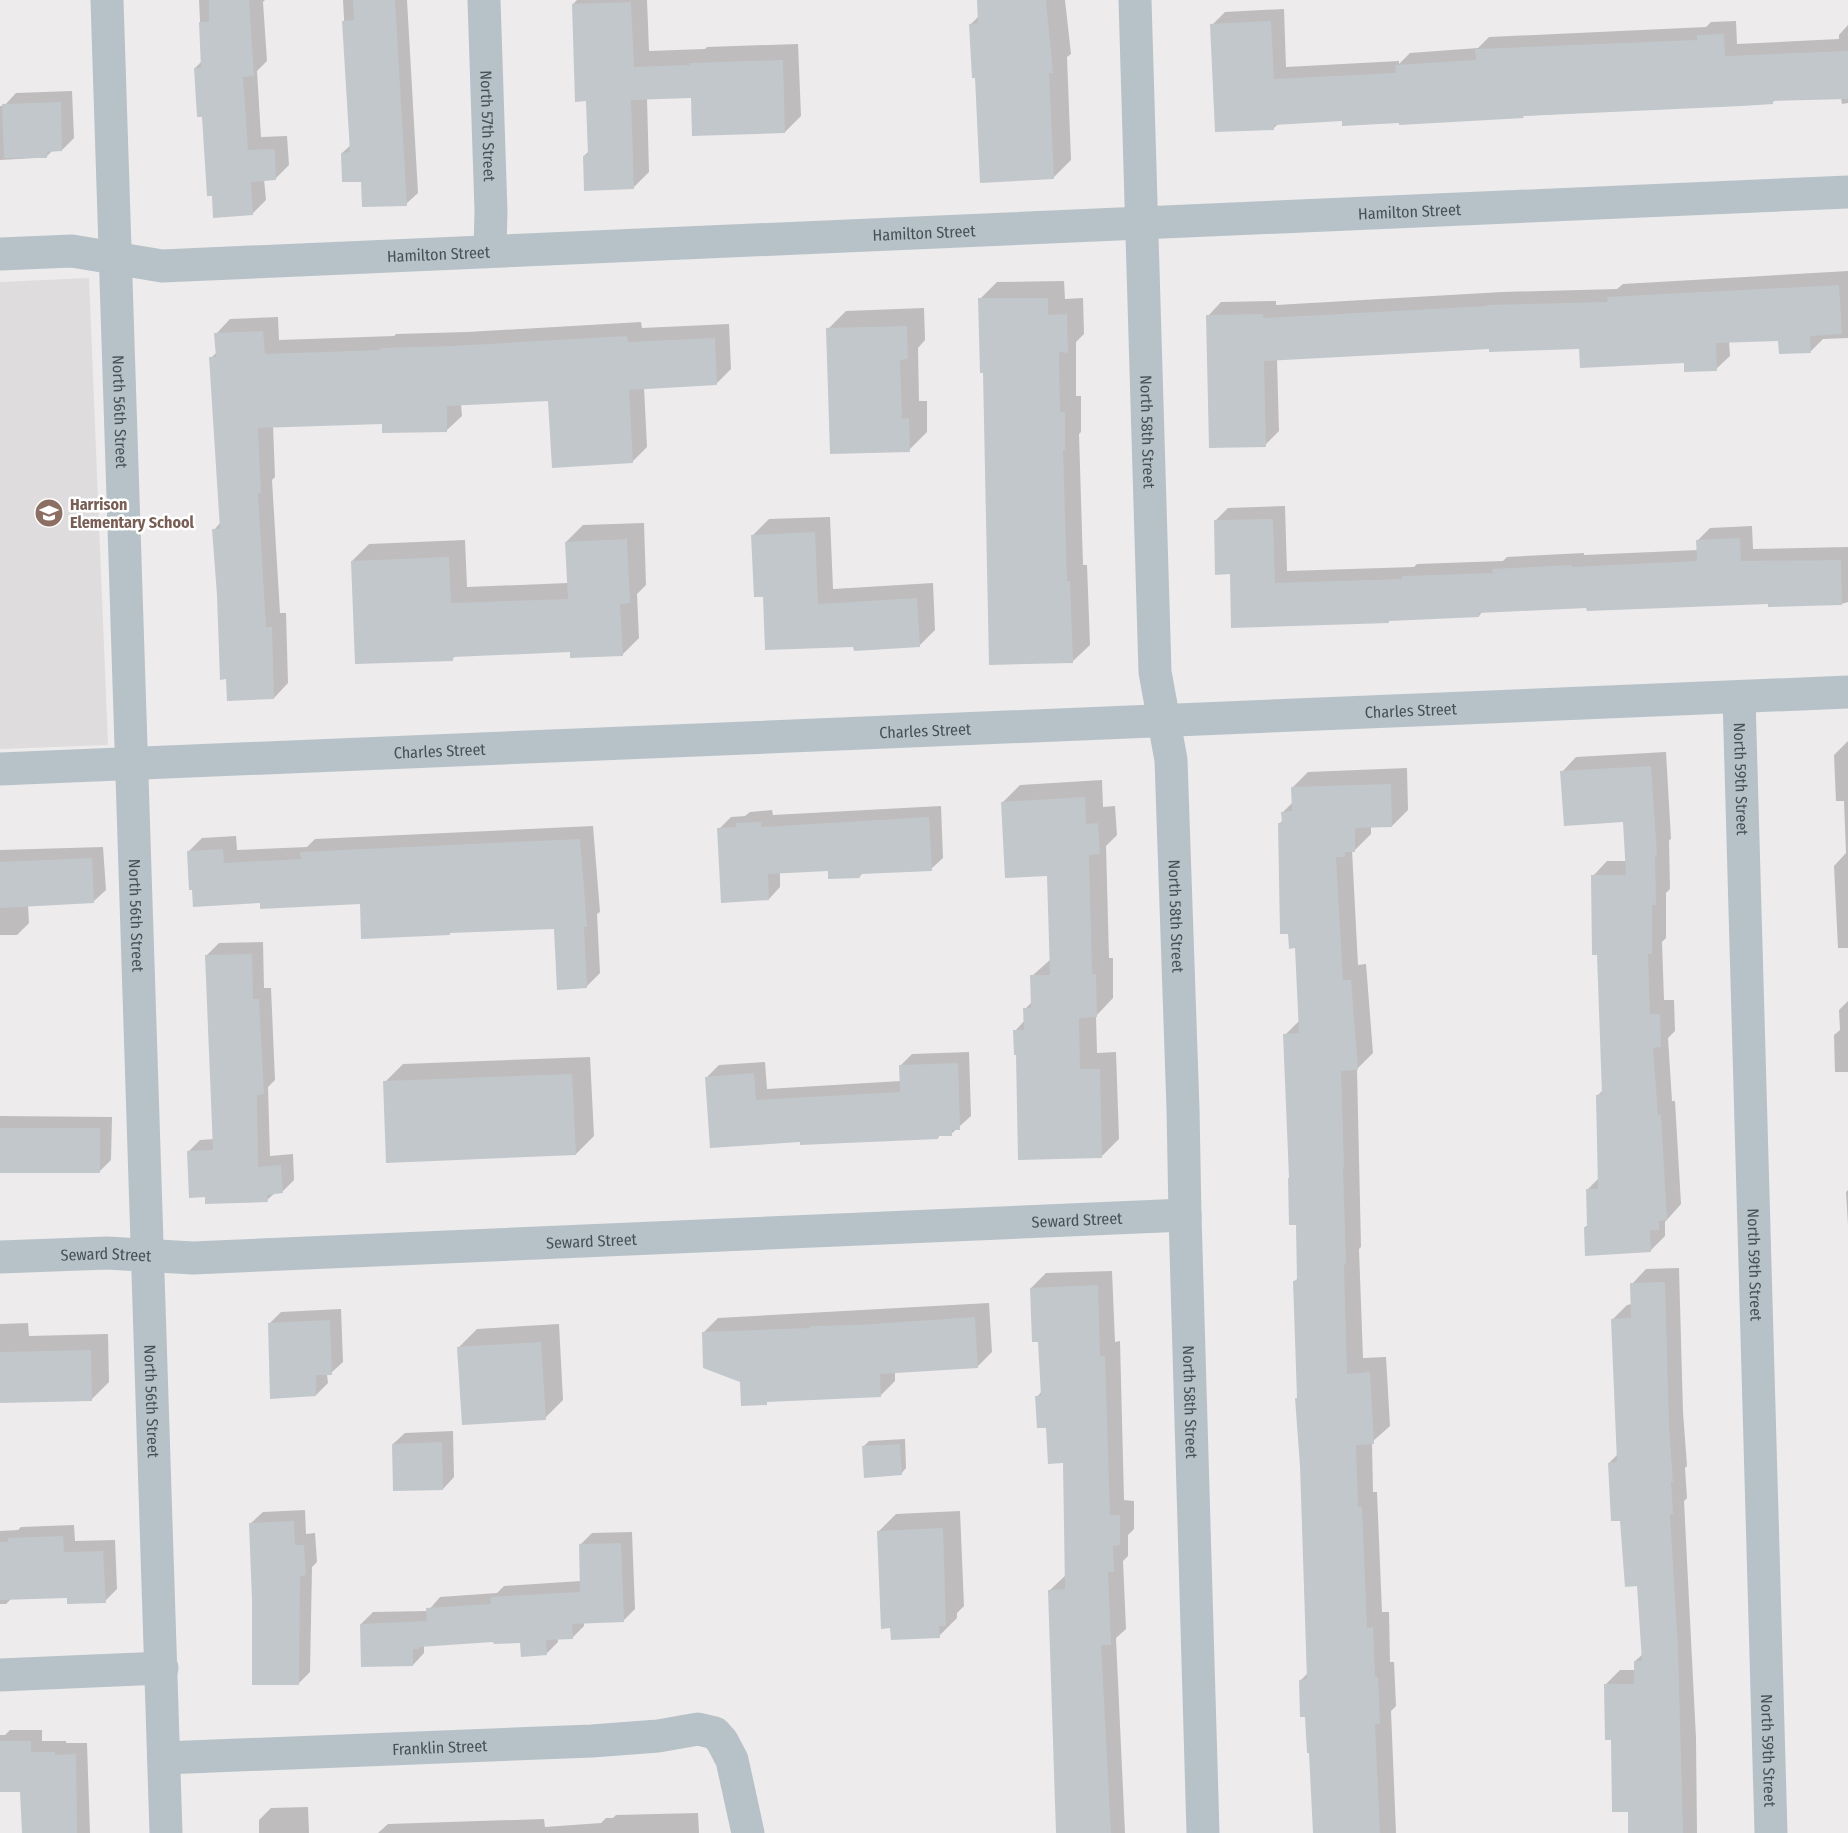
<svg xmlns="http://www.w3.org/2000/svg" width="1848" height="1833" font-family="'Fira Sans Condensed',sans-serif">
<rect width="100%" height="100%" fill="#eeebec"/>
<!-- education -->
<path fill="#dfdcdd" d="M89,278L108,745L0,749V282Z"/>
<!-- shadow -->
<g fill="#0003">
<path d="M199,0H265L263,2L267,61L257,71L261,137L287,136L289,165L276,178L264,179L266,200L252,214L203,115L195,68L202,61Z"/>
<path d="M343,0H407L418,193L406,204L362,180L342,153L351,145Z"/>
<path d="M577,0H647L649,51L705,49L707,47L798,44L801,116L785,132L692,96L647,98L649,172L633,188L584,156L589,151L588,100L573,4Z"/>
<path d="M978,0H1065L1071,54L1067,57L1071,160L1053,178L977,76L971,24L979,16Z"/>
<path d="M1284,9L1286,67L1399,61V64L1410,53L1478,48L1489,37L1706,27L1711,22L1736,21L1737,44L1839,39V35L1848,25V103L1842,104L1841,98L1775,100L1772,103L1401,122L1343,120L1278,124L1274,128L1212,25L1225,12Z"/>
<path d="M72,91L74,138L62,150H53L47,156L36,158L0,160V106H4L16,93Z"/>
<path d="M1848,271V338L1823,339L1810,352L1779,340L1729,341L1730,356L1716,369L1685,361L1580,347L1490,348L1277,359L1279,431L1265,445L1208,316L1221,302L1276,301V305L1502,292L1617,289L1623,284Z"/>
<path d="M1064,281L1065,299L1083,298L1084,334L1076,342V396H1081V432L1079,434L1083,565H1087L1090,645L1073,661L984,372L980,299L997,282Z"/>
<path d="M924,308L925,340L918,348L919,401H927V432L909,450L828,329L846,311Z"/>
<path d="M278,317L279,340L394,336L396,334L467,332L641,322L642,328L729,324L731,369L716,384L644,387L647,447L632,462L550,400L461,404L462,416L447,430L383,422L273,426L275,477L272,480L280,613H286L288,683L274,698L214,530L221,522L211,358L217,352L216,334L230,319Z"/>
<path d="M1285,506L1287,571L1414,567L1417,564L1503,561L1507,557L1584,553V555L1698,550L1697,541L1710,528L1752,526L1753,549L1848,547V602L1841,604L1770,602L1588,606L1483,611L1479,616L1390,620L1231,573L1215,521L1228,508Z"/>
<path d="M830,517L833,589L933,583L935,630L919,646L855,645L753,535L769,519Z"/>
<path d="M644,523L646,585L637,594L639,638L622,655L571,651L457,655L452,659L352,561L369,544L465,540L467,587L568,583L566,542L583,525Z"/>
<path d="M1848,741V948H1838L1834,866L1846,853L1844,801H1836L1834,755Z"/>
<path d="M1666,752L1671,839L1669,840L1670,889L1666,893V938L1662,942L1664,1000H1674L1675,1031L1668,1038L1672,1101H1675L1681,1204L1665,1222V1236L1650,1251L1585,1227L1589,1224L1587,1190L1600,1177L1598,1095L1603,1090L1598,953L1593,876L1607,861H1626L1624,821L1562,772L1576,757Z"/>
<path d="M1407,768L1408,810L1392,826H1371V834L1355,850H1352L1358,965L1366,964L1373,1053L1357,1069L1361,1247L1359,1249L1363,1358L1386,1357L1390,1426L1372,1442L1373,1492H1377L1382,1612H1389L1390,1662H1394L1396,1706L1391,1711L1396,1833H1315L1307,1715L1301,1680L1309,1672L1302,1466L1296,1399L1298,1396L1295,1281L1298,1278L1297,1223L1285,1035L1300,1020L1297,946L1279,824L1283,820V812L1293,802L1292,788L1308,772Z"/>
<path d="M1102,780L1103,807L1115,806L1117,835L1106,846L1109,958H1113V998L1096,1016L1097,1053L1116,1052L1119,1139L1101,1157L1018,1054L1015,1031L1025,1020V1009L1032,1002V976L1051,959L1048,874L1003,802L1020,785Z"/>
<path d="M941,806L943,858L931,869L863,873L860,876L829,870L780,872V887L769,899L719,829L731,817L745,816L750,812L772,810L773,815Z"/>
<path d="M593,826L600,912L597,914L600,973L586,987L555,928L361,902L261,901L189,851L202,838L236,836L237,850L307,847L315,839Z"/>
<path d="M103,847L106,890L94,901L28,905L29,923L17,935H0V850Z"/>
<path d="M263,942L264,988H271L275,1080L268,1087L270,1156L293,1154L294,1180L282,1192L275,1193L267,1200L206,1195L188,1152L200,1140L215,1139L207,955L219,943Z"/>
<path d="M1848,1001V1072H1835L1834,1035L1840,1030L1839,1010Z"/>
<path d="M969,1052L971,1116L951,1134L940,1135L938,1138L801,1141L707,1077L719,1065L765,1062L767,1089L901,1081L900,1066L912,1054Z"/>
<path d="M590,1057L594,1136L576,1154L385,1082L403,1064Z"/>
<path d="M0,1116L112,1117L111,1160L99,1172L0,1173Z"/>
<path d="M1848,1190V1225L1846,1192Z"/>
<path d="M1679,1268L1683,1412L1687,1466L1685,1468L1687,1498L1684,1501L1696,1738L1697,1833H1631L1629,1810L1612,1738L1605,1685L1620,1670H1635V1661L1643,1654L1639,1585L1609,1463L1618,1454L1613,1319L1627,1305L1632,1304V1284L1646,1269Z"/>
<path d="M1112,1271L1115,1342L1120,1341L1124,1500L1134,1501V1529L1128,1535V1556L1123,1561L1126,1629L1116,1638L1125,1833H1059L1050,1590L1066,1575L1064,1462L1037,1397L1042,1391L1040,1340L1031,1288L1046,1273Z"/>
<path d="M989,1303L992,1352L977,1367L895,1372V1381L880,1396L769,1401L766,1403L741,1381L703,1333L718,1318Z"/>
<path d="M341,1309L343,1362L331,1373L327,1374L328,1383L316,1395L269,1324L281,1312Z"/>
<path d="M28,1323L29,1336L108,1334L109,1382L92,1399L0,1401V1324Z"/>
<path d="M559,1324L563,1400L545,1418L459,1347L477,1329Z"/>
<path d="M453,1431L454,1477L443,1489L393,1444L405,1433Z"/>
<path d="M905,1439L906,1468L901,1474L863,1447L869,1441Z"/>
<path d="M305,1510L306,1534L315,1533L317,1562L312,1567L310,1672L298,1684L251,1523L263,1512Z"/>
<path d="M960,1511L964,1606L957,1613V1618L939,1636L878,1532L896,1514Z"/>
<path d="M74,1525L75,1541L115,1540L117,1589L105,1601L68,1597L12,1598L6,1604H0V1531L18,1530L21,1527Z"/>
<path d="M632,1532L635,1609L623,1621L584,1622V1626L572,1638H558V1642L546,1654L522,1641L495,1640L424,1646V1653L413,1665L361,1624L373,1612L428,1611L440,1597L497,1593L504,1586L581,1581L580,1545L592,1533Z"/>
<path d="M10,1730H42V1741H66V1743H87L90,1833H23L22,1791H0V1735H5Z"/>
<path d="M308,1807L309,1833H259V1820L271,1808Z"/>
<path d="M698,1813L699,1833H378L388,1824L544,1819L545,1827L601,1823L606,1818H613L616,1815Z"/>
</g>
<!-- building -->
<g fill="#c2c7cb">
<path d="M209,0H249L254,76L243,77L248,150L275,149L276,180L251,182L253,215L213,218L212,196H207L202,117H197L194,68H201L199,22H209Z"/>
<path d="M353,0H395L407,206L362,207L361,182H342L341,153L350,152L342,21L354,20Z"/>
<path d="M977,0H1046L1053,73H1049L1054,179L980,183L975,78H972L969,24L978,23Z"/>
<path d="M631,2L634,67L690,65V63L783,60L785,133L692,136L691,98L631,100L634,189L584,191L583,156L588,155L586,101L575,102L572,4Z"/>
<path d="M1271,21L1274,79L1396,73L1395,65L1476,60L1475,49L1697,40V35L1724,34L1725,56L1848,51V99L1773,101V104L1742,106L1523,116L1524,118L1399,125V123L1342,126V121L1274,125V130L1215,132L1210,24Z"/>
<path d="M61,102L62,151L47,152V158H4L2,104Z"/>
<path d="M1839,285L1842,334L1810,336L1811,353L1779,354L1778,341L1716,343L1717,371L1684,372V363L1580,368L1579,349L1489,352V349L1264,361L1266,447L1209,448L1206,315L1263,314V318L1487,306V305L1608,302L1607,297Z"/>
<path d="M978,298H1048V315L1067,314L1068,353L1059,352L1060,412H1065V450H1063L1067,581H1070L1073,663L989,665L983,373H980Z"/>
<path d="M907,326L908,359L900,360L902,419L909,418L910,452L830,454L826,328Z"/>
<path d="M263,331L265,354L380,350V348L452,346L627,336L628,342L715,338L717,385L629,390L633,463L552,468L548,401L447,406V432L382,433V424L258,428L261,493H258L266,627H272L274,699L227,701L226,679L220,680L217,595L212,529H220L209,357H216L214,333Z"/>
<path d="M1273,519L1275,583L1402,579V576L1493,573L1492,569L1572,565V567L1697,561L1696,540L1740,538L1741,561L1841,560L1842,605L1768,607V604L1587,611L1586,608L1479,613V617L1389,621V623L1231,628L1230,574L1215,575L1214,520Z"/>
<path d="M815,532L818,604L917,598L920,647L854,651L853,647L765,650L763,597H754L751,535Z"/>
<path d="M627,539L630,603L620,604L623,656L570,658V652L453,657V661L355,664L351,561L449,557L451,603L568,599L565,542Z"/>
<path d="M1651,766L1657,855H1655L1656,905H1652V954H1648L1650,1014H1660L1661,1047L1653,1048L1658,1115H1661L1667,1220L1659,1221V1230H1650L1651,1252L1585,1256L1584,1227H1587L1586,1189H1598L1596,1095L1602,1094L1597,955H1592L1591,875H1626L1623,822L1564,826L1560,771Z"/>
<path d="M1391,784L1392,827L1355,828V852H1345V857H1336L1343,980H1351L1358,1070L1341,1071L1344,1169H1343L1346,1264L1344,1265L1347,1374L1370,1372L1374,1444L1356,1445L1358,1507H1362L1367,1628L1373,1627L1375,1677H1378L1380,1724H1375L1380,1833H1313L1309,1753H1307L1305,1717H1300L1299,1680L1307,1679L1300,1466L1295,1398H1297L1293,1281L1297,1280L1296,1225H1289L1288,1178H1289L1283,1034L1299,1033L1295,948L1289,949L1288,934H1280L1278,823H1282L1281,812L1292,811L1291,787Z"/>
<path d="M1085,797L1086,824L1098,823L1100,854L1089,855L1092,974H1096L1097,1017L1079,1018L1080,1069H1100L1102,1158L1018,1160L1016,1055H1014L1013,1030H1024L1023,1008H1031L1030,975H1050L1047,876L1005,878L1001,802Z"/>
<path d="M929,817L932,871L860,874V878L828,879V871L768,874L769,900L721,903L717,828L736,827V823L761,822V827Z"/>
<path d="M580,839L587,927H584L587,988L557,990L554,929L450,933V935L361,939L360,904L260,909V903L193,907L192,890H189L187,851L223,849L224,863L301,859L300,852Z"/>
<path d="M92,858L94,903L0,908V862Z"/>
<path d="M252,954L253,999H259L264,1094L257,1095L258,1167L281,1165L283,1193L267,1195L268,1202L205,1204V1197L189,1198L187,1151L213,1150L205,955Z"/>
<path d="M958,1063L960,1130H952V1136H938V1139L800,1145V1142L710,1148L705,1077L754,1073L756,1100L900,1092L899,1065Z"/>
<path d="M572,1074L576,1155L386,1163L383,1081Z"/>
<rect x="0" y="1128" width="100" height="45"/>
<path d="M1665,1282L1669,1427L1673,1482H1671L1673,1514L1670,1515L1678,1649L1683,1833H1628V1812H1612L1611,1740H1605L1604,1684H1634V1661H1642L1637,1586L1625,1587L1620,1521H1611L1608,1463L1617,1462L1611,1319L1631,1318L1630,1283Z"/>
<path d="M1098,1285L1100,1356H1105L1110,1515H1120V1545L1113,1546L1114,1572H1108L1111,1645H1101L1111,1833H1056L1048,1590L1065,1589L1063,1463L1048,1464L1046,1428H1037L1035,1396H1041L1038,1342H1032L1030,1288Z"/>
<path d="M975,1317L978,1368L880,1374L881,1397L767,1402V1405L741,1406L740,1382L703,1368L702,1332L810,1328V1326L857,1325Z"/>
<path d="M330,1320L332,1375H316V1396L270,1399L268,1323Z"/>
<path d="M541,1342L546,1420L462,1425L457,1347Z"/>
<path d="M91,1350L92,1401L0,1403V1352Z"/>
<path d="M442,1442L443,1490L393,1491L392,1444Z"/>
<path d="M900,1444L902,1475L864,1478L862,1446Z"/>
<path d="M294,1521L295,1545H304L306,1575L300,1576L299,1685H252V1600L249,1523Z"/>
<path d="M943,1528L946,1626H939L940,1638L891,1640L890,1628L881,1629L877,1531Z"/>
<path d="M63,1536L64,1552L103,1551L106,1603L67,1604V1598L0,1600V1542H8V1538Z"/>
<path d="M621,1543L624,1622L572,1624L573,1639L546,1640L547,1655L521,1657L520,1643L494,1644L493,1642L419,1647V1649H413V1666L361,1667L360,1624L427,1621L426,1608L491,1604V1597L580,1592L579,1544Z"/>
<path d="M0,1741H31V1752H55V1755L76,1754L77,1833H22L20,1792H0Z"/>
</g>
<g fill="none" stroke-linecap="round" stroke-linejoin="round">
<!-- minor -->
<g stroke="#b7c2c8" stroke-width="33">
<path id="s1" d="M107,0L166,1833"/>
<path id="s2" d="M484,0L491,211L490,251"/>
<path id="s3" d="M1135,0L1155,672L1171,760L1183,1109L1185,1215L1203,1833"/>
<path id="s4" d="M0,254L72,251L162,266L1848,192"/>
<path id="s5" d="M1739,697L1771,1833"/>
<path id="s6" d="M0,769L1848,692"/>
<path id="s7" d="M0,1257L107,1253L193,1258L1185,1215"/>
<path d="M0,1675L162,1668"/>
<path id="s8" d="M164,1758L592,1741L658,1736L698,1729L715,1733L722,1741L732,1760L748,1833"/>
</g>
</g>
<!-- icons -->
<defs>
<g id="school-disc" transform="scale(1.5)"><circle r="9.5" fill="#8d6e63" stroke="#fff"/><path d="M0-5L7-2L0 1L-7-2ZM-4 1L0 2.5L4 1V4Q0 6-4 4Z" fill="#fff"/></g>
</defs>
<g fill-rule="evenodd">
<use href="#school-disc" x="49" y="513"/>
</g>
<g text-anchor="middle" stroke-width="5" stroke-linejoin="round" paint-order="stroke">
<!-- street labels -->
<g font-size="16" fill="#455158" stroke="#fff">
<text dy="6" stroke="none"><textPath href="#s2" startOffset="126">North 57th Street</textPath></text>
<text dy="6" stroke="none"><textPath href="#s4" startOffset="1412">Hamilton Street</textPath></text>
<text dy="6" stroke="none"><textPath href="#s4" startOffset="926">Hamilton Street</textPath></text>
<text dy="6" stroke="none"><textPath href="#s4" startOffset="440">Hamilton Street</textPath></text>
<text dy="6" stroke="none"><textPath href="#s1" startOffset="412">North 56th Street</textPath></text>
<text dy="6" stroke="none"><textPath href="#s3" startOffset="432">North 58th Street</textPath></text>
<text dy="6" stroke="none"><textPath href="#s6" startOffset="1412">Charles Street</textPath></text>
<text dy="6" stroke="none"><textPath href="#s6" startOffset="926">Charles Street</textPath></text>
<text dy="6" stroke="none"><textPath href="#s6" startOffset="440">Charles Street</textPath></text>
<text dy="6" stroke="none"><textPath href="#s5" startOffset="82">North 59th Street</textPath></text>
<text dy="6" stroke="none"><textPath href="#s1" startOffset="916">North 56th Street</textPath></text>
<text dy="6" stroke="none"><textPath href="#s3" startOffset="918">North 58th Street</textPath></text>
<text dy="6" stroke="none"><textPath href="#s7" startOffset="1078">Seward Street</textPath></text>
<text dy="6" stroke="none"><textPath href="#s7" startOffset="592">Seward Street</textPath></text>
<text dy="6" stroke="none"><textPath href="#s7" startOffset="106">Seward Street</textPath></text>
<text dy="6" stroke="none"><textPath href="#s5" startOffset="568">North 59th Street</textPath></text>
<text dy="6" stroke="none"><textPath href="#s1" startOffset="1402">North 56th Street</textPath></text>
<text dy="6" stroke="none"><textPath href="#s3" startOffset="1404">North 58th Street</textPath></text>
<text dy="6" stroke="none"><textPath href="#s8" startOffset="276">Franklin Street</textPath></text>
<text dy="6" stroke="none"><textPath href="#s5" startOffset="1054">North 59th Street</textPath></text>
</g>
<!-- education labels -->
<g font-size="16" font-weight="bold" fill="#785e54" stroke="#fff" text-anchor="start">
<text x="70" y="510">Harrison<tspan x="70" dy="18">Elementary School</tspan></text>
</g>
</g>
</svg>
